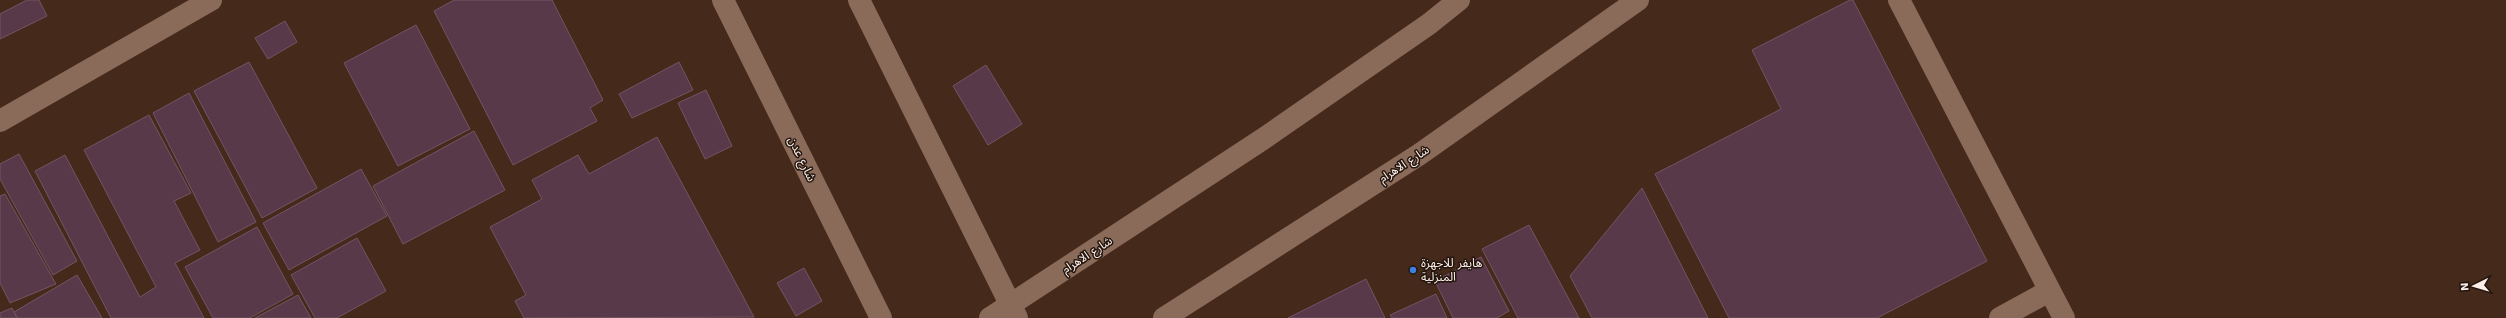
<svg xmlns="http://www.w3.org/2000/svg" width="2506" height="318" font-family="'Work Sans','Noto Sans Arabic',sans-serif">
<rect width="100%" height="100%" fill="#45291b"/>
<!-- building -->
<g fill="#573949" stroke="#745464">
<path d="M27,0H39L47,16L0,39V14Z"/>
<path d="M454,0H552L603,100L590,108L597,121L513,165L434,11Z"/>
<path d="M1850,0H1853L1987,261L1877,318H1729L1655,174L1781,109L1752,50Z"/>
<path d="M285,21L297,42L268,59L255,38Z"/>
<path d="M416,25L470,129L398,166L344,63Z"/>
<path d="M249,62L317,188L262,218L194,91Z"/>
<path d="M679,62L693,90L632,118L619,94Z"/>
<path d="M986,65L1022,124L988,145L953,86Z"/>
<path d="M706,90L732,146L705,159L678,103Z"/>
<path d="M189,93L256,222L218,242L153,113Z"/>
<path d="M149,115L191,193L174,201L200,250L175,263L204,318H111L35,171L65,155L140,297L156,287L84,150Z"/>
<path d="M474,131L505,190L403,244L373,186Z"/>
<path d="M657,137L754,317L524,318L515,301L526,295L490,227L542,199L532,180L578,155L589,174Z"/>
<path d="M19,154L77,261L53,275L0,179V164Z"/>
<path d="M361,169L387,216L289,270L263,223Z"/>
<path d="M1642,188L1708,318H1592L1570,276Z"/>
<path d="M5,194L56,284L10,303L0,283V196Z"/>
<path d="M1529,225L1579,318H1518L1482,249Z"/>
<path d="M257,227L293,294L250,318H213L185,267Z"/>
<path d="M357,238L386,291L337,318H315L291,275Z"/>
<path d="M1481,257L1509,311L1497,318H1453L1435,281Z"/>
<path d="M804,268L822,301L796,316L777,283Z"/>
<path d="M77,275L102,318H17L14,312Z"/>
<path d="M1366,279L1385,318H1288Z"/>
<path d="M1436,294L1447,318H1392L1390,315Z"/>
<path d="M298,295L311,318H255Z"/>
<path d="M12,308L17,318H0V313Z"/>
</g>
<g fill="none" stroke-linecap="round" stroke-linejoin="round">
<!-- minor -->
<g stroke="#8a6a59" stroke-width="22">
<path d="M723,0L881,318"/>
<path d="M859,0L1017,318"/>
<path d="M1899,0L2064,318"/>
<path d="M0,121L211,0"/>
<path d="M2000,318L2049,291"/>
</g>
<!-- secondary -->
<g stroke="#8a6a59" stroke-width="22">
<path d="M990,318L1263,139L1429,24L1459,0"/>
<path d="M1164,318L1420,154L1638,0"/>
</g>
</g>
<!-- markers -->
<circle fill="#3f7fe0" stroke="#22160f" stroke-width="1.5" cx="1413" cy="270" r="4"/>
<g text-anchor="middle" stroke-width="3" stroke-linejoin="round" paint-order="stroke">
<!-- street labels -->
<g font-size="12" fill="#feefe8" stroke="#22160f">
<text transform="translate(802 159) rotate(64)" y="4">شارع عدن</text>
<text transform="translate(1404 164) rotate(-33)" y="4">شارع الاهرام</text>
<text transform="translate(1087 255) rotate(-33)" y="4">شارع الاهرام</text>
</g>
<!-- poi labels -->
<g font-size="12" fill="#feefe8" stroke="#22160f" text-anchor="start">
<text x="1421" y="267">هايفر للاجهزة<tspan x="1421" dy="14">المنزلية</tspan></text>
</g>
</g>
<!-- north arrow -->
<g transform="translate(2474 286) rotate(265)" stroke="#22160f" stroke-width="3" paint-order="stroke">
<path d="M0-3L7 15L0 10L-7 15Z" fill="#feefe8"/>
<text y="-6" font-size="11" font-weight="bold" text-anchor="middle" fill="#feefe8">N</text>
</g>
</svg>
